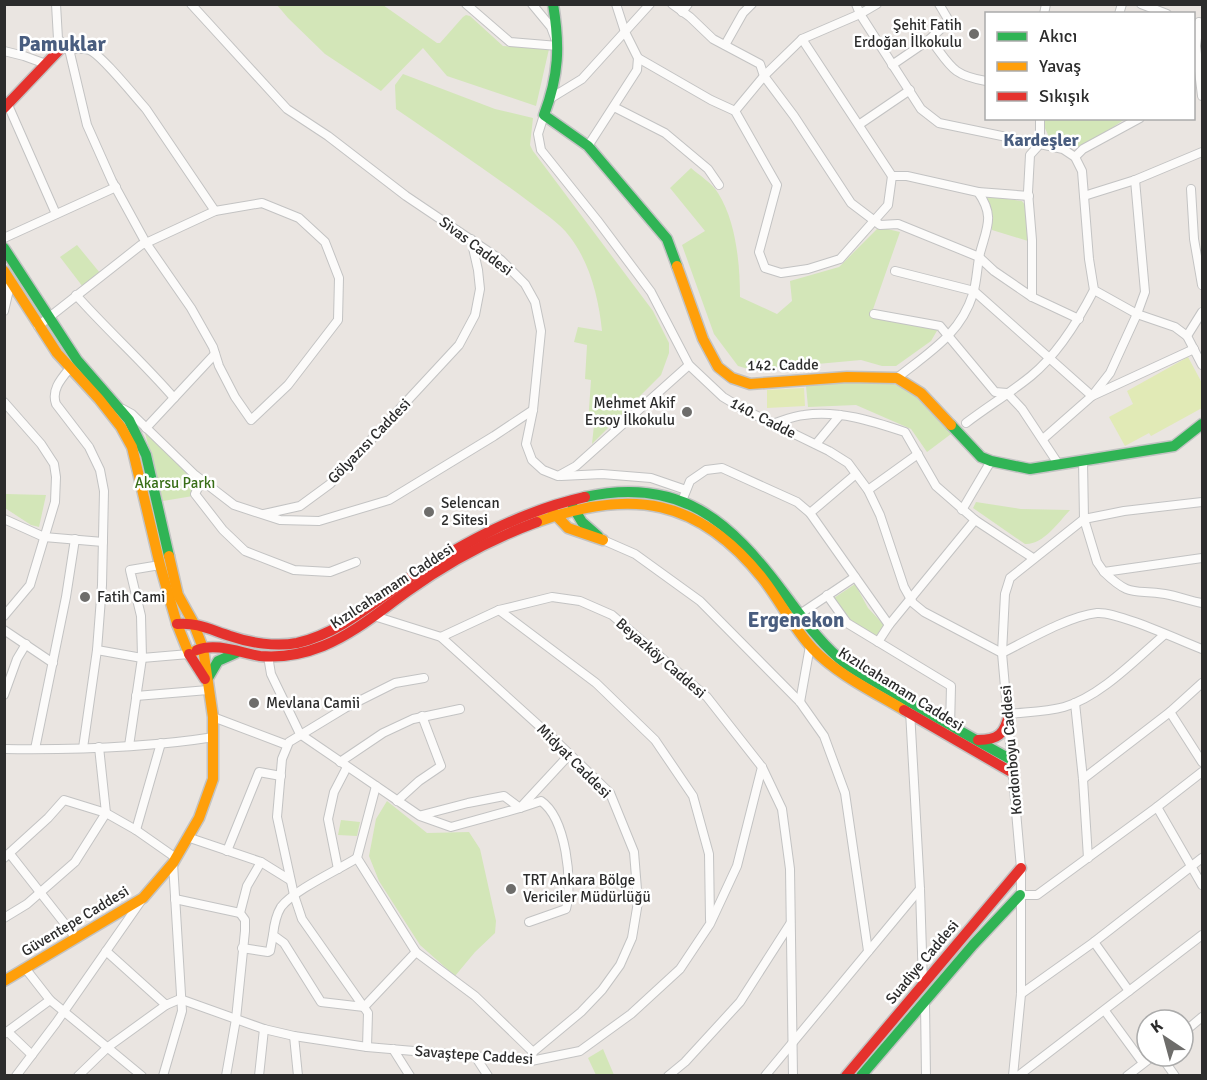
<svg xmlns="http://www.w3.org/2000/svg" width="1207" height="1080" font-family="Signika,sans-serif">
<rect width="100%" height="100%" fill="#eae5e1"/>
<!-- green -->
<g fill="#d3e6b8">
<path d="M277,5H383L437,43H440L463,17L466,15L470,16L503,46L549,49L536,106L447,76L423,48L381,91L325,54L288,18Z"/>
<path d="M403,74L495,109L533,118L530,145L533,151L653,311L669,343V353L661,375L592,444L594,425L588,423L591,380L585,379L587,345L574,342L578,327L602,331C599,299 590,263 570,237C559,222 542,212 528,201C485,169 440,139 396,109L395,85Z"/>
<path d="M1044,119L1125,118V119L1088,144L1072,148L1049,137L1044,126Z"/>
<path d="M691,168C699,175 712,183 718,193C736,221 740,264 740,297L777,314L792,301L790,281L839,267L879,227L900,232L871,315L938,329L931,341L896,366H882L861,360L752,370L738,366L714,334L682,245L705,231L670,188Z"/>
<path d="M985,196L1022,201L1025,205L1028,241L992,230V211Z"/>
<path d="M77,245L100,273L83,287L60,257Z"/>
<path d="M860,381L890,382L913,394L951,434L927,452L911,429L856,405L808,407L806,386Z"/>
<path d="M145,433L199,481L193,496L163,501Z"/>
<path d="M6,494L46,495L39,527L31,525L5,508Z"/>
<path d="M976,502L1021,509L1070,510C1058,523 1043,545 1025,544L973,508Z"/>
<path d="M855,584L868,608L884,625L875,637L850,622L834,598Z"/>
<path d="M387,801L427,833L469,832L480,849L496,921L495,933L475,952L455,976L420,945L379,881L369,856L376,819Z"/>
<path d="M341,820L360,822L357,836L338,835Z"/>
<path d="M603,1049L614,1075H596L588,1058Z"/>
</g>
<!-- pitch -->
<g fill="#e1eab6">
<path d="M1188,357L1202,383V408L1151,436L1149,433L1125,446L1109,417L1133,404L1127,391Z"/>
<path d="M804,388L805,406L767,408V390Z"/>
</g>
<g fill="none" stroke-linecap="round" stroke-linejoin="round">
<!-- street casing -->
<g stroke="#c3c3c3" stroke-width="10">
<g id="street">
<path d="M191,4L287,109L328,136L406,196L501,260L525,284L535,302L541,331L533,410L526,444L532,460L543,470L558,476L576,466L689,365"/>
<path d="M466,4L510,42L558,46L551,27L532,4"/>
<path d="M616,4L625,32L638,58L711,100L735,111L777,185L759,252L765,268L781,273L808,269L840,259L888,205L892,176"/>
<path d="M672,4L690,17L713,39L760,64L764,76L794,116L851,203L880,225L898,224L979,257L994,271L1032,297L1079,319"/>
<path d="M856,4L860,14L921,109L939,123L1040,144L1063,149L1075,157L1082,171L1089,259L1094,290L1137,314L1175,327L1187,336L1202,365"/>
<path d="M1141,4L1167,14"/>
<path d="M682,12L688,4"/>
<path d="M1044,14L1046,4"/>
<path d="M1119,14L1122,4"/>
<path d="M1199,22L1196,46L1202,96"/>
<path d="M802,39L892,176"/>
<path d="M930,39C951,66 951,75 986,81"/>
<path d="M725,45L743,13L752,4"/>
<path d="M69,49C75,49 83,48 89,50C100,53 136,98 146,109L215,211"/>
<path d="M4,51L24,56L46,64"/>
<path d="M892,65L930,39L949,21L939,4"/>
<path d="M551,98L582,79L650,4"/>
<path d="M8,105L56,214"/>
<path d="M614,107L665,133L708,169L719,185"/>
<path d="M735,111L764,76L802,39L860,14L877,4"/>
<path d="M544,115L538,134L541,150L597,220L651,292L689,365L723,397L743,409L829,451L848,463L868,490L880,515L904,587L913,603L924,612L1002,653"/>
<path d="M860,124L910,90"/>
<path d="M588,146L637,70L638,58"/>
<path d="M1075,157L1083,149L1140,118"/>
<path d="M892,176H907L978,192C995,216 987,227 980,253C977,266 977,281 973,294C960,335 929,352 897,378"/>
<path d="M1191,189L1194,239L1202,285"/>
<path d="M978,192L1029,196"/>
<path d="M1084,196L1135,180L1202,152"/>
<path d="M4,238L116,187"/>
<path d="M895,271L974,291L1092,396L1194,349"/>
<path d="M76,295C108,331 143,362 174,398"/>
<path d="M1032,297V240L1028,192L1030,155L1040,144V118"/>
<path d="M4,311L11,281"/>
<path d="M874,314L940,326L995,392L1007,393L1022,409L1059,465"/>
<path d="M38,326L141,245L146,243L215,211L262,203L299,218L325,242L339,278L338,320L288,385L251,420L235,397L219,366L213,347L191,308L146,243L112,181L87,125L69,49L58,39L56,4"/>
<path d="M1187,336L1202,312"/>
<path d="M70,368C61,379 51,390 56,404L89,447L100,470L104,491L102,585L97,650L83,748"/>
<path d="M4,402L41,444L54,464L56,477L55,502L30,585L4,616"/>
<path d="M123,409L132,414L195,475L234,505L280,520L319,521L389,500L494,436L533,410"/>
<path d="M966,423C987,407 1010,393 1031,376C1058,354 1078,321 1094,290"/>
<path d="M772,424C782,421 793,416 804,415C839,410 872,421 905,432L936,486L975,520L1033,558"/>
<path d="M146,428L215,354"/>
<path d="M1043,439L1092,396L1110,373L1137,314L1145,292L1135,180"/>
<path d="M816,444L840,415"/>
<path d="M561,476L602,474L651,478L686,490"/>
<path d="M202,480L195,494L223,530L245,551L294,570L330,572L356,562"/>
<path d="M868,490L918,454"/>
<path d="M682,501L690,481L706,470L722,468L797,502L810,513L889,625"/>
<path d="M1202,502L1124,511L1084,519L1097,562L1104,572L1202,558"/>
<path d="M962,510L991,461"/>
<path d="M810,513L856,474"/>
<path d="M264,514L300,506L330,484L459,345L475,315L480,289L478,270L471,239"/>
<path d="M4,519L44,537L103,542"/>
<path d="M603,540L635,554L700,601L800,702L824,736L845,793L868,951"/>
<path d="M1104,572C1131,598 1133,589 1165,594C1178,596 1190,601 1202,603"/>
<path d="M827,595L847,623L951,686L950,728"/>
<path d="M499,610L596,683L655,740L693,796L709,854L710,920"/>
<path d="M800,614L855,577"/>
<path d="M374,616L441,637L557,742L610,793L634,852L638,902L632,938L620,965L602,990L581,1012L533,1052L531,1061"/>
<path d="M4,630L53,663"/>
<path d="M441,637L499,610L552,597L580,601L612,615L707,697L762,767L782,809L790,869L793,1076"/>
<path d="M878,642L889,625L975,520"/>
<path d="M97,650L142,658L189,654"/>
<path d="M1002,653C1028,640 1069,616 1097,613C1116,611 1181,641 1202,649"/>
<path d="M268,656L271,674L300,734L420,816L451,827L520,808L570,754"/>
<path d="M4,695L17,659L26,644"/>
<path d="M136,696L208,690"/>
<path d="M800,702L810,646"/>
<path d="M1075,703L1083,779L1088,858"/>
<path d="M910,711L920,889L923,984"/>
<path d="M1170,712L1202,762"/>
<path d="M1009,714C1026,712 1046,712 1064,707C1100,697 1136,659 1164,635"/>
<path d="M213,717L287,745"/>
<path d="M129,746L142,658L141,616L130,570L160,565"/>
<path d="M4,749C74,750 145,748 214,737"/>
<path d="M35,749L66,597L75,539"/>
<path d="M340,762L383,733L413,719L460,709"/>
<path d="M1083,779L1170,712L1202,683"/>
<path d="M376,786L357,858L416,952L475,996L533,1052"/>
<path d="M397,801L419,781L441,766L422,716"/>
<path d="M1157,807L1202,885"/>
<path d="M422,815L468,803L504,796L520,808L541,801C566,818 573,882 566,909L529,922"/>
<path d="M136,830L161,743"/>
<path d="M187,837L261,862L290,880"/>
<path d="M227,851L259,772L281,776"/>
<path d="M10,854L76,938"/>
<path d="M4,858L48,818L64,800L106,813L136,830L176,858"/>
<path d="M357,858C338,870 294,890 281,907C276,915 274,926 273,935L284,943L321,1002L364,1007L416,952"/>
<path d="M338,869L328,819L334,792L347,767"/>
<path d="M1020,895H1037L1157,807L1202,772"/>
<path d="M175,899L240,913"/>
<path d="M4,918L27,904L75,862L106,813L99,747"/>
<path d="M1094,942L1129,991"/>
<path d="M242,948L268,952L270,951L273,935"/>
<path d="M106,951L166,1005L180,999L264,1029L294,1036L367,1047L531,1061L580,1051L631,1014L680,969L710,924L737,866L762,767"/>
<path d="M25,968L50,1000L142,1076"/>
<path d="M1021,994L1094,942L1202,858"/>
<path d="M925,1002L926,1076"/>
<path d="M1105,1011L1143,1063"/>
<path d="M8,1032L32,1055"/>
<path d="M1183,1033L1202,1017"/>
<path d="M4,1034L50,1000"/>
<path d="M294,1036L298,1076"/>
<path d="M367,1047L368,1013L302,919L294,895L277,817L282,759L289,742L345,708L395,683L424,678"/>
<path d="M393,1049L410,1076"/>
<path d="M475,1056L488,1076"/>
<path d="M1161,1056L1175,1076"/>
<path d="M16,1076L56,1023L141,901"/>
<path d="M78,1076L108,1047L166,1005"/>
<path d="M163,1076L182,1011L173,863"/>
<path d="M226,1076L236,1019L245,931V920L240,913L247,886L261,862"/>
<path d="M259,1076L264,1029"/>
<path d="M668,1076L685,1062L740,1002L790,924"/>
<path d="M765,1076L920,889"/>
<path d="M1013,1076L1021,994V868L1002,653L1005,594L1010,578L1084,519L1083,461"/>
<path d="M1018,1076L1202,935"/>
<path d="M1127,1076L1153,1056"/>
</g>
</g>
<!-- fast casing -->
<g stroke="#c3c3c3" stroke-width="13">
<g id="fast">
<path d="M553,4C560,46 559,75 544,115L588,146L667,239L677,266"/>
<path d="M4,248L77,360L129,420L146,455L169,556"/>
<path d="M951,425L981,457L991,461L1030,469L1174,446L1202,424"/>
<path d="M585,497C680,476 730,521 783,592C802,617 821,645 846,664C863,676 883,686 901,697C938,718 975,740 1012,760"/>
<path d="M573,507L582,522L598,536"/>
<path d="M208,678L218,661L236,653"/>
<path d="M861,1076L973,945L1020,895"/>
</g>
</g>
<!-- slow casing -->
<g stroke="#c3c3c3" stroke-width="13">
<g id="slow">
<path d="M677,266L703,339L718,367L732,378L750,384L847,377L897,378L921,393L951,425"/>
<path d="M4,271L57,353L99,399L121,427L132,447L160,565L177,624L189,654L197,650"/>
<path d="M553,512L568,528L603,540"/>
<path d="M537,522C631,488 699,498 763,579C781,602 793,628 813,649C838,675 874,692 904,710"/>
<path d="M4,981L143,898L173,863L199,818L213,779V717L203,648L193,622L178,595L169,556"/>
</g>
</g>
<!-- jam casing -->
<g stroke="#c3c3c3" stroke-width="13">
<g id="jam">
<path d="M4,108L64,45"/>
<path d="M177,624C197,622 211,630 230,636C250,643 276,647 297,643C341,633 375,601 411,577C465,542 522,511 585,497"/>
<path d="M197,650C216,642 241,653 260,656C282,658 303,654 323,646C355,633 380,611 408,591C447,563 491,539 537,522"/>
<path d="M189,654L205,679"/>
<path d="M904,710L1013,773"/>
<path d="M978,740C998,740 1005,734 1009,714"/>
<path d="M846,1076L1021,868"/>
</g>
</g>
<!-- street -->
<use href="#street" stroke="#fcfbfa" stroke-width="8"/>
<!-- fast -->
<use href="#fast" stroke="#30b455" stroke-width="10"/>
<!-- slow -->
<use href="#slow" stroke="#ff9f0a" stroke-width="10"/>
<!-- jam -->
<use href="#jam" stroke="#e5322d" stroke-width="10"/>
</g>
<!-- markers -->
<g fill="#6e6d6b" stroke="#fff" stroke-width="2">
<circle cx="974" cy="34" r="6"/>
<circle cx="687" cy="412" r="6"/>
<circle cx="429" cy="512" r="6"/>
<circle cx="85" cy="597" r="6"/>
<circle cx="254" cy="703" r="6"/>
<circle cx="511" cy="889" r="6"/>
</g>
<g text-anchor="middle" stroke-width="5" stroke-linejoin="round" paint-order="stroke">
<!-- poi labels -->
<g font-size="15" fill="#2c2c2c" stroke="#fff" text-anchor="start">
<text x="962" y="30" text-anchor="end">Şehit Fatih<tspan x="962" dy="17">Erdoğan İlkokulu</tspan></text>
<text x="675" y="408" text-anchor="end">Mehmet Akif<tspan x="675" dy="17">Ersoy İlkokulu</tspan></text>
<text x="441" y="508">Selencan<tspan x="441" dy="17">2 Sitesi</tspan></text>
<text x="97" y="602">Fatih Cami</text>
<text x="266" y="708">Mevlana Camii</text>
<text x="523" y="885">TRT Ankara Bölge<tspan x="523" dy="17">Vericiler Müdürlüğü</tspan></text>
</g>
<!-- street labels -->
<g font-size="15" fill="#2c2c2c" stroke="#fff">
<text transform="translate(476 246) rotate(37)" y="5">Sivas Caddesi</text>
<text transform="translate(783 365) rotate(-1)" y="5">142. Cadde</text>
<text transform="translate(763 418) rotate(27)" y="5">140. Cadde</text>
<text transform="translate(369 441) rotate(-46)" y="5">Gölyazısı Caddesi</text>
<text transform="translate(392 586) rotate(-33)" y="5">Kızılcahamam Caddesi</text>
<text transform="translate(661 658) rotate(41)" y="5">Beyazköy Caddesi</text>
<text transform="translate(901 689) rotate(32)" y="5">Kızılcahamam Caddesi</text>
<text transform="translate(1011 750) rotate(-95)" y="5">Kordonboyu Caddesi</text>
<text transform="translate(574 761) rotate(45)" y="5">Midyat Caddesi</text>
<text transform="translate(75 921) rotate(-31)" y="5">Güventepe Caddesi</text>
<text transform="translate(922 962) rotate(-50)" y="5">Suadiye Caddesi</text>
<text transform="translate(474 1055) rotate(4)" y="5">Savaştepe Caddesi</text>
</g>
<!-- park labels -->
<g font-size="15" fill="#386e17" stroke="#fff">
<text x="175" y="488">Akarsu Parkı</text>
</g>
<!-- quarter labels -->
<g font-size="18" font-weight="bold" fill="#495d7f" stroke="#fff">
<text x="1041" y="146">Kardeşler</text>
</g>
<!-- district labels -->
<g font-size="21" font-weight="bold" fill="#495d7f" stroke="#fff">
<text x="62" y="51">Pamuklar</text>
<text x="796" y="627">Ergenekon</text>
</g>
</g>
<!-- border -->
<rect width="1207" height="1080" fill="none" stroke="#2c2c2c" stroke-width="12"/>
<!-- legend -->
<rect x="985" y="12" width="210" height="108" fill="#ffffff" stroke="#ababab" stroke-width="1.5"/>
<rect x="997" y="32" width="30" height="9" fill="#30b455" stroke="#ababab" stroke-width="1.5"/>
<text x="1039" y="42" font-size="18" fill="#2c2c2c">Akıcı</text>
<rect x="997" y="62" width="30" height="9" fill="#ff9f0a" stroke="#ababab" stroke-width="1.5"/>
<text x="1039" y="72" font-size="18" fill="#2c2c2c">Yavaş</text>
<rect x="997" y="92" width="30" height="9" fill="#e5322d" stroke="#ababab" stroke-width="1.5"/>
<text x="1039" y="102" font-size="18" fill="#2c2c2c">Sıkışık</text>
<!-- north arrow -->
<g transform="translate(1165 1038) rotate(324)"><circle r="28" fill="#ffffff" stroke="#ababab" stroke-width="1.5"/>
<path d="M0-4.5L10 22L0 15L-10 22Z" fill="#6e6d6b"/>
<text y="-9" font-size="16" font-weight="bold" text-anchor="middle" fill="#2c2c2c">K</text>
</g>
</svg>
